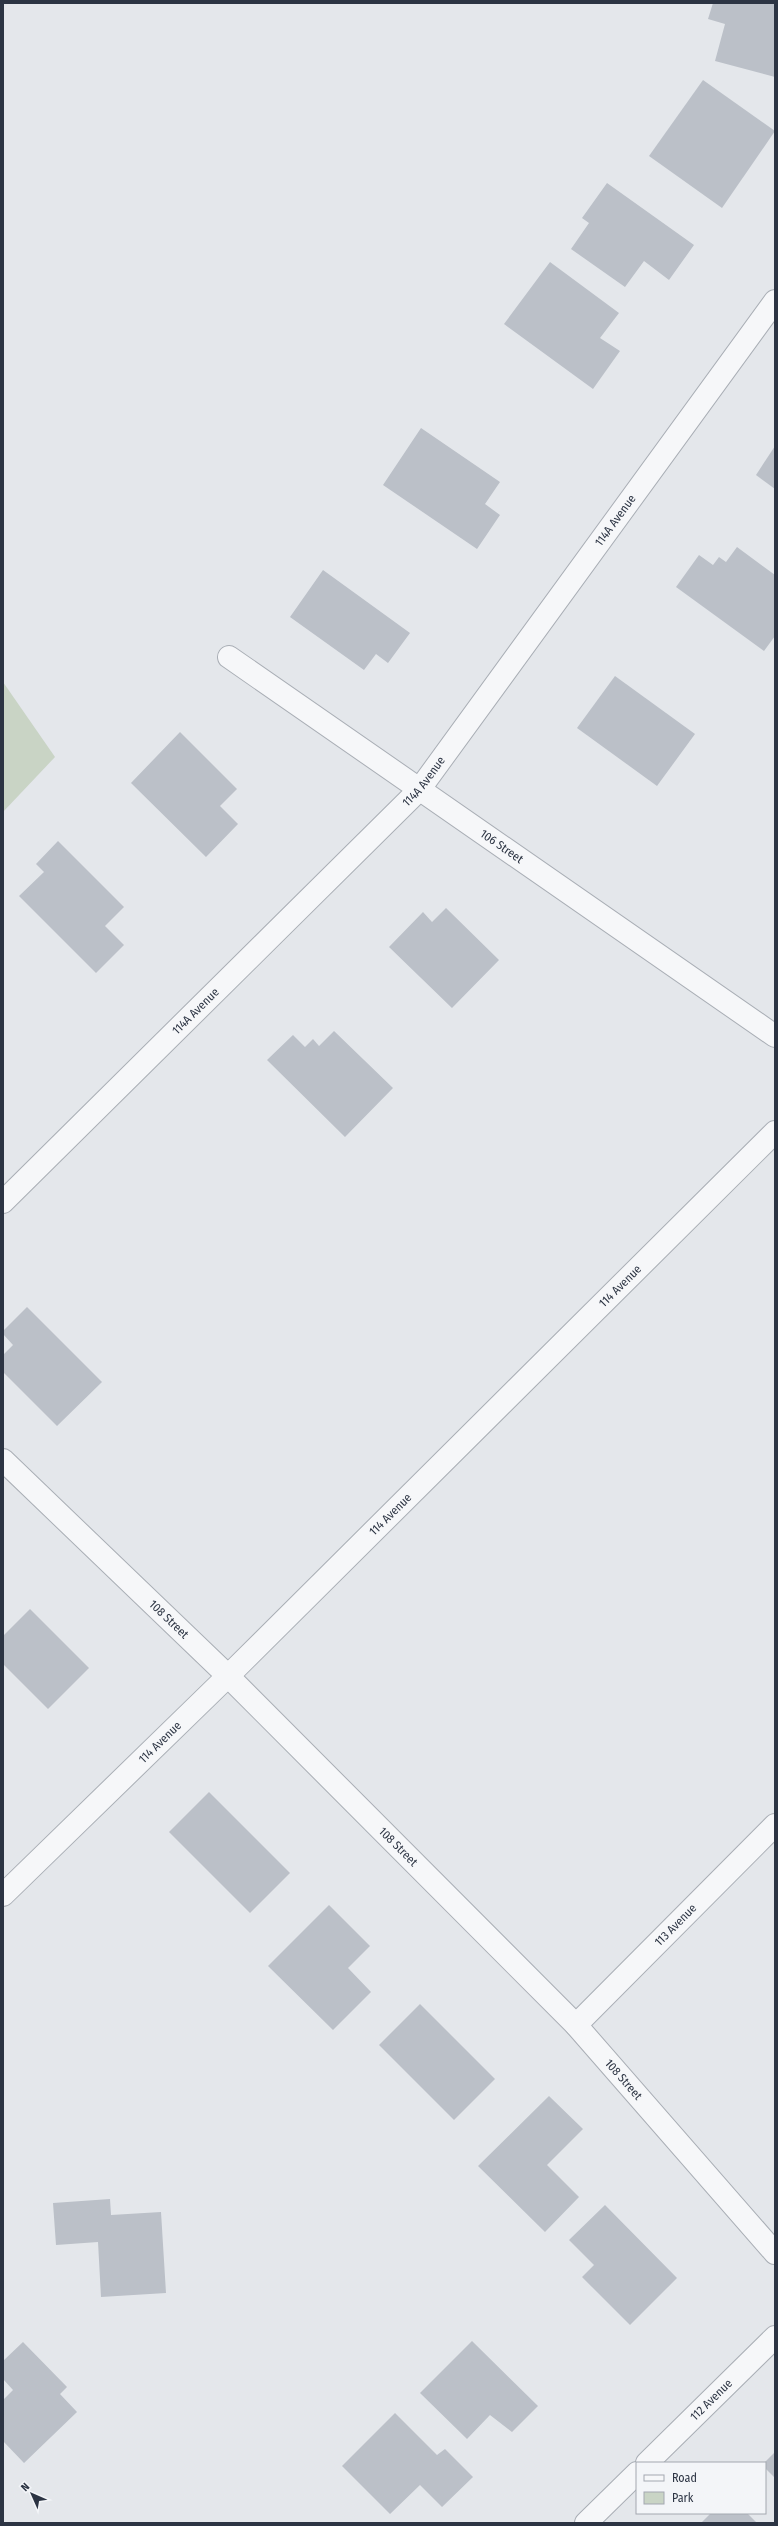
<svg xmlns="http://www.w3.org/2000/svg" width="778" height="2526" font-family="'Fira Sans Condensed',sans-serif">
<rect width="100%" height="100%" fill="#e4e7eb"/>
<!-- green -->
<path fill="#c9d4c5" d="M3,682L55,757L3,812Z"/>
<!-- building -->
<g fill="#bbc0c8">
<path d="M713,3H775V77L715,61L725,24L708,19Z"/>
<path d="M703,80L775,131L722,208L649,156Z"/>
<path d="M607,183L694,245L669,280L644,261L625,287L571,249L589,223L582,218Z"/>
<path d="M550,262L619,313L600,338L620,351L593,389L504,324Z"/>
<path d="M421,428L500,482L485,504L500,515L477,549L383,485Z"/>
<path d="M775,446V489L756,475Z"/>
<path d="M737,547L775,575V636L764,651L676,587L699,555L713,565L719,557L726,562Z"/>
<path d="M323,570L410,633L388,663L376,654L364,670L290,617Z"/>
<path d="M615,676L695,734L657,786L577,728Z"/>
<path d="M180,732L237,789L220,806L238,824L206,857L131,783Z"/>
<path d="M58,841L124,907L105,926L124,945L96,973L19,896L44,872L36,864Z"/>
<path d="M446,908L499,960L452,1008L389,947L423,912L432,922Z"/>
<path d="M334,1031L393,1088L345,1137L267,1060L293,1035L305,1047L313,1039L319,1046Z"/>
<path d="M27,1307L102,1382L57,1426L3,1372V1355L13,1345L3,1334V1331Z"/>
<path d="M30,1609L89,1668L48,1709L3,1664V1636Z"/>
<path d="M209,1792L290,1873L250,1913L169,1832Z"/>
<path d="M329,1905L370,1946L348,1968L371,1992L333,2030L268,1966Z"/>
<path d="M420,2004L495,2079L454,2120L379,2045Z"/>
<path d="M549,2096L583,2129L547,2165L579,2197L545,2232L478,2166Z"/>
<path d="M110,2199L111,2215L161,2212L166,2293L101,2297L98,2242L56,2245L53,2203Z"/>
<path d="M605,2205L677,2278L630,2325L582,2277L594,2265L569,2240Z"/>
<path d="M472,2341L538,2406L512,2432L490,2415L467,2439L420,2393Z"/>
<path d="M23,2342L67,2387L60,2394L77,2412L24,2463L3,2441V2400L13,2390L3,2379V2361Z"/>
<path d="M395,2413L437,2455L445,2449L473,2477L442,2507L420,2485L390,2514L342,2466Z"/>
<path d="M775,2452V2478L765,2468L764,2463Z"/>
<path d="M711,2513H747L757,2523H701Z"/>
</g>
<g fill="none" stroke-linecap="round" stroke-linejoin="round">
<!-- street casing -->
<g stroke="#a9aeb5" stroke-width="24">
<g id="street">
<path id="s1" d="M229,657L775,1036"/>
<path id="s2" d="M3,1202L419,790L775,301"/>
<path id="s3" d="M3,1460L228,1676L576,2025L775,2253"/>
<path id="s4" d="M3,1895L228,1676L775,1132"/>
<path id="s5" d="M576,2025L775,1825"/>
<path id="s6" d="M647,2463L775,2337"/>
<path d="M586,2523L637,2473"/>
</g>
</g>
<!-- street -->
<use href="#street" stroke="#f6f7f9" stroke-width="22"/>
</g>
<g text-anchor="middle" stroke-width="3" stroke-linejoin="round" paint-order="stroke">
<!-- street labels -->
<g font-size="12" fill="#2c3443" stroke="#f3f5f8">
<text dy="4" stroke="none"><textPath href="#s2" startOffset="919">114A Avenue</textPath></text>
<text dy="4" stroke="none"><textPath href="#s2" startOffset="595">114A Avenue</textPath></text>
<text dy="4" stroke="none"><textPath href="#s1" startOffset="332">106 Street</textPath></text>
<text dy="4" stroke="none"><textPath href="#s2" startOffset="271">114A Avenue</textPath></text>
<text dy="4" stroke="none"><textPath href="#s4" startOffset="867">114 Avenue</textPath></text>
<text dy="4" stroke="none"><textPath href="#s4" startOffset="543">114 Avenue</textPath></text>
<text dy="4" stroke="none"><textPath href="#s3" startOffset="230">108 Street</textPath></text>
<text dy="4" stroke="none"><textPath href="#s4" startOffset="219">114 Avenue</textPath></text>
<text dy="4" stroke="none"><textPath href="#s3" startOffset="553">108 Street</textPath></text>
<text dy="4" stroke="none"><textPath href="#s5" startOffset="141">113 Avenue</textPath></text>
<text dy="4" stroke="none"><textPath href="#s3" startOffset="877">108 Street</textPath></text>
<text dy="4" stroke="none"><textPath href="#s6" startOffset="90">112 Avenue</textPath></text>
</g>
</g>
<!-- border -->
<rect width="778" height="2526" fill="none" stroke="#2c3443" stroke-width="8"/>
<!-- legend -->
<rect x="636" y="2462" width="130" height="52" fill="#f3f5f8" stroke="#a3a8b0"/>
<rect x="644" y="2475" width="20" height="6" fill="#f6f7f9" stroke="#a3a8b0"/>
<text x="672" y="2482" font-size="12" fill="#2c3443">Road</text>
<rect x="644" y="2492" width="20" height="12" fill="#c9d4c5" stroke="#a3a8b0"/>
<text x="672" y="2502" font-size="12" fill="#2c3443">Park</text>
<!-- north arrow -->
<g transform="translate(32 2494) rotate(315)" stroke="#f3f5f8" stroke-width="3" paint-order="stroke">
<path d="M0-3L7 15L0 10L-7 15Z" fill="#2c3443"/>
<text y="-6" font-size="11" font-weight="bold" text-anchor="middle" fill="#2c3443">N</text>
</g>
</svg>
